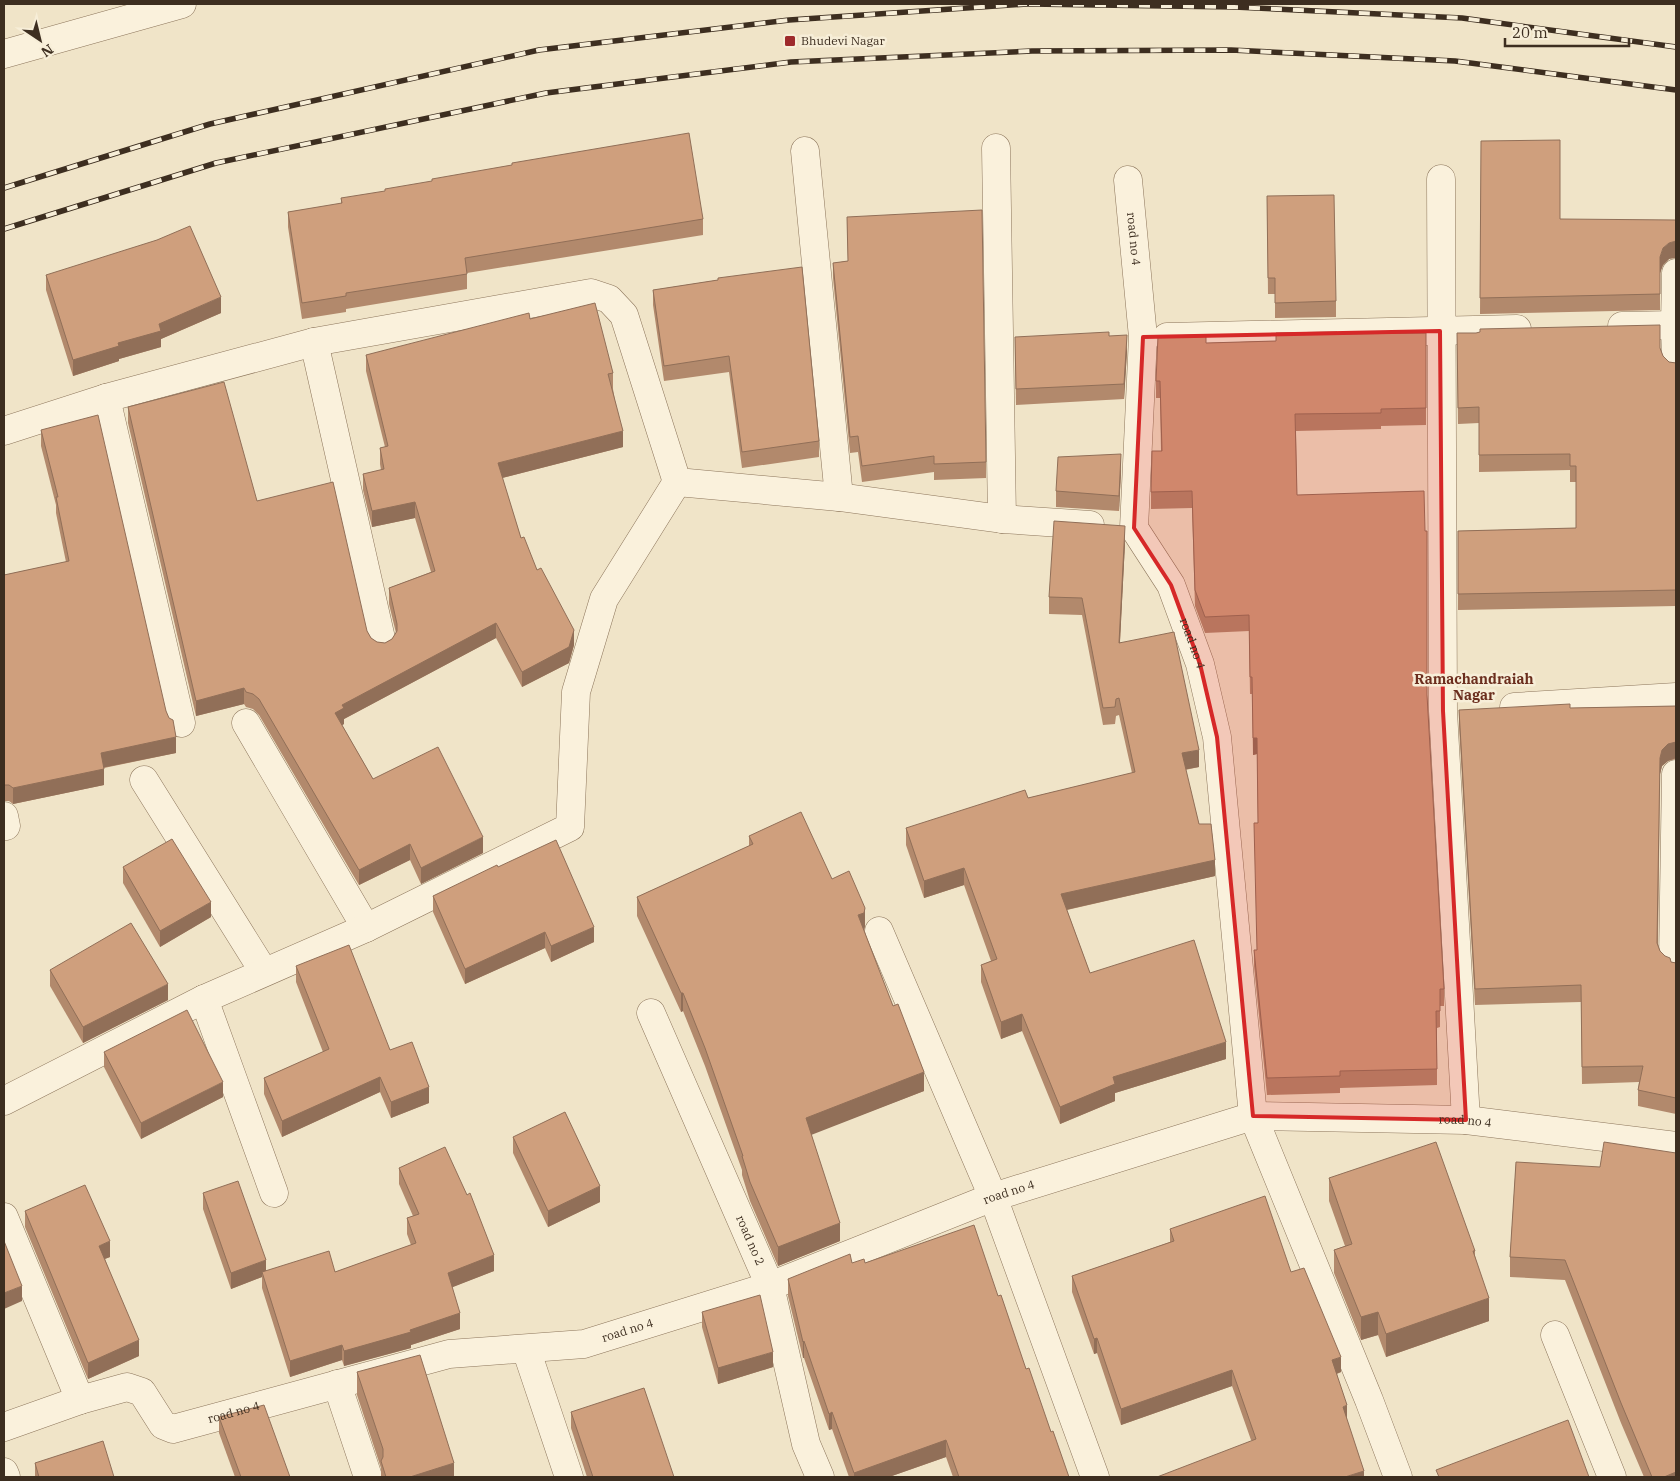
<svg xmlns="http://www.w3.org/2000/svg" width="1680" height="1481" font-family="'IBM Plex Serif',serif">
<rect width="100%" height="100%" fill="#f0e4c8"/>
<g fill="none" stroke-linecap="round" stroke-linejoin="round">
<!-- minor casing -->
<g stroke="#8d765c" stroke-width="29">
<g id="minor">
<path d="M4,54L182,4"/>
<path d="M996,148L1002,519"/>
<path d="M805,151L839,497"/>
<path d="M1441,179L1443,711L1466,1120"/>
<path id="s1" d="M1128,180L1143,337L1134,528L1171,585L1200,664L1217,737L1253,1116L1369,1400L1398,1477"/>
<path d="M1676,273L1675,325L1676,364"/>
<path d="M1622,326L1675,325"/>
<path d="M1167,337L1517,329"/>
<path d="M314,342L382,643"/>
<path d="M106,398L181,723"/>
<path d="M4,431L106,398L314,342L591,293L609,299L624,315L677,482L839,497L1002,519L1090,525"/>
<path d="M1514,707L1676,697"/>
<path d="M246,723L366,928"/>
<path d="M144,780L264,972"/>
<path d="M4,816L6,826"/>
<path d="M879,931L993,1197L1095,1477"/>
<path d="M1673,959L1676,774"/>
<path d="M204,999L274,1193"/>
<path id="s2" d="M651,1013L770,1286L806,1444L820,1477"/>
<path d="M4,1101L204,999L366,928L570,827L576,692L604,599L677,482"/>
<path d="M4,1217L80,1400"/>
<path d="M1555,1335L1612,1477"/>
<path d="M526,1349L569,1477"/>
<path d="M337,1384L368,1477"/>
<path id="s3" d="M4,1427L80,1400L127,1387L142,1392L163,1425L173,1429L449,1354L584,1344L770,1286L993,1197L1253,1116L1466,1120L1676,1146"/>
<path d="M4,1472L6,1477"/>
</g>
</g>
<!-- minor -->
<use href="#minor" stroke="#faf1dc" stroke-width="28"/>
<!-- rail casing -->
<g stroke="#3d2e20" stroke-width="5.5">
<g id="rail">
<path d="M1029,4L1234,7L1462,18L1676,47"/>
<path d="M4,188L210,124L539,50L789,20L1027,4"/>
<path d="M4,229L216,163L546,93L791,62L1032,51L1231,50L1455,61L1676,90"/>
</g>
</g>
<!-- rail -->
<use href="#rail" stroke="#f7eed8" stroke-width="4" stroke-dasharray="11" stroke-linecap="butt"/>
</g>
<!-- wall -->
<g fill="#b2896c">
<path d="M1481,141L1560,219L1669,259L1663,265L1660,273V310L1480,314Z"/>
<path d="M1267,196L1336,301V317L1275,318V294H1268Z"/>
<path d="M341,198L703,219V235L467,273V289L346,309V312L302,319L288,227V212L341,204Z"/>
<path d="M847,217L986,462V478L934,480V472L862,482L858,452L850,453L833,278V263L848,261Z"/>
<path d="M46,275L221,313L161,339V347L119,359V361L73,376L46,290Z"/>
<path d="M718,280L819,441V457L742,468L729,372L664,381L653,305V290Z"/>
<path d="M530,319L613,373V389L623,447L502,478L521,538L574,645L569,663L522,687L496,638L344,719V724L342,725L373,779L483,853L421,884L410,860L359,885L259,715L253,709L246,707L244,704L196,716L128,423V407L257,501L367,631L371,638L377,642L385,643L392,639L396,633L389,604V588L431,572L415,518L372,527L363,490V474L381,470L380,464V448L385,447L366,371V355Z"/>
<path d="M1426,333V425L1381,426V429L1296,431L1297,495L1427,695L1444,989V1006H1440V1027L1437,1028V1085L1340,1088V1093L1267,1095L1254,966V950H1257L1258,823L1257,754L1253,755L1252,694H1250L1249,631L1205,633L1195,606L1192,508L1151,509V492L1161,451L1160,398H1156V381L1206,343L1276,341L1337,334Z"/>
<path d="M1457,333L1660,348L1663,356L1669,362L1676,363V606L1458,610V531L1576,528V482H1570V470L1479,472V423L1458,424Z"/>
<path d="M1109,336L1127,351L1124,399L1016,405L1015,337Z"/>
<path d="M41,430L166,711L176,753L104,768V785L13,804L9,801H4V575L66,562L56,513V505L41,446Z"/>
<path d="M1121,470L1119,511L1056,507V491Z"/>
<path d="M1125,543L1120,642L1199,767L1185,770L1199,824L1215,876L1067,910L1090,973L1226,1059L1115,1093V1101L1060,1124L1022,1031L1001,1039L981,982V965L991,961L964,885L924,898L906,845V828L1028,798L1132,773L1119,715L1116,716L1115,724L1103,725L1082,615L1049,614V597Z"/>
<path d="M1676,706V759L1668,761L1662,766L1660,774L1658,944L1660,951L1671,962L1676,963V1114L1638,1106V1090L1639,1082L1582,1084L1581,1002L1475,1005L1459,726V710L1570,708Z"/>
<path d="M749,836L832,879L865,926L864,930L924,1091L811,1134L840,1241L778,1266L750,1201L742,1175V1170L705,1066L683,1011L681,1012L637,916V897L749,846Z"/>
<path d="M123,867L211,917L160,947L123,883Z"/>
<path d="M498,867L594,942L551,962L545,948L465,984L433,912V896Z"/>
<path d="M296,966L429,1103L391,1118L380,1092L282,1137L264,1094V1078L323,1052L296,982Z"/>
<path d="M50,970L168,1000L83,1043L50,986Z"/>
<path d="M104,1052L223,1097L141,1139L104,1067Z"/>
<path d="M513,1137L600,1202L548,1227L513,1153Z"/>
<path d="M1516,1162L1676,1477H1644L1621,1423L1565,1280L1510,1277V1257Z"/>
<path d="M399,1168L494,1271L452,1287L460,1329L411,1345V1348L344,1366L342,1360L290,1377L262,1288V1277L231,1289L203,1209V1193L266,1271L335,1272L411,1245L407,1234V1218L413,1216L399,1184Z"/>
<path d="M1329,1178L1475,1251V1256L1489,1321L1386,1357L1378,1335L1361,1340L1334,1273V1250L1345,1246L1329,1201Z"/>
<path d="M25,1211L110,1257L105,1259L139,1356L88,1379L25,1227Z"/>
<path d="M1170,1229L1291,1272L1341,1372L1337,1374L1347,1421L1364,1477L1251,1440L1232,1386L1121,1425L1097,1353L1094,1354L1072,1292V1276L1170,1242Z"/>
<path d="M852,1263H865L998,1296L1026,1369L1069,1477H953L946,1457L889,1477H849L832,1429L829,1430L804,1358H803L788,1296V1279Z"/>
<path d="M702,1312L773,1367L718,1384L702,1327Z"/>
<path d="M357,1372L454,1477H381V1468L357,1395Z"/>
<path d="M571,1412L674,1477H587L571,1428Z"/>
<path d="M219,1417L290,1477H235L219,1433Z"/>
<path d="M35,1463L114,1477H35Z"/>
</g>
<!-- shaded-wall -->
<g fill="#916f58">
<path d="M1676,241V258L1669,259L1663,265L1660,273V310V257L1663,248L1669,243Z"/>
<path d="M221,297V313L161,339V347L119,359V361L73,376V360L118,343L159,324Z"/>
<path d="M1127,335V351L1124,399V384Z"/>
<path d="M623,431V447L498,479V463Z"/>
<path d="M1121,454V470L1119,511V496Z"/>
<path d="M415,502V518L372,527V511Z"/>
<path d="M1125,526V543L1119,660V643Z"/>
<path d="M496,623V638L344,719V724L335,729V713L342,705Z"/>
<path d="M574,630V645L569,663L522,687V672Z"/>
<path d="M244,688V704L196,716V701Z"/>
<path d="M176,737V753L101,768V753Z"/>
<path d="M1253,738H1257V754L1253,755Z"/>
<path d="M1676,742V758L1668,761L1662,766L1660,774V758L1662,750L1668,744Z"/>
<path d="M1199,750V767L1182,770V753Z"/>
<path d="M104,769V785L13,804V788Z"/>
<path d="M483,837V853L421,884V868Z"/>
<path d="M410,844V860L359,885V870Z"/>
<path d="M1215,860V876L1061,911V894Z"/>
<path d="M964,868V885L924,898V881Z"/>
<path d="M211,902V917L160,947V931Z"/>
<path d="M865,908V926L864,931L858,915Z"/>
<path d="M594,927V942L551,962V946Z"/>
<path d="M545,932V948L465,984V969Z"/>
<path d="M168,984V1000L83,1043V1027Z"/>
<path d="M681,993H683V1011L681,1012Z"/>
<path d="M1022,1014V1031L1001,1039V1022Z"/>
<path d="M1226,1042V1059L1115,1093V1101L1060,1124V1107L1113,1077Z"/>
<path d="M924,1072V1091L806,1137V1118Z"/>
<path d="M380,1077V1092L282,1137V1121Z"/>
<path d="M223,1082V1097L141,1139V1123Z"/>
<path d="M429,1087V1103L391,1118V1102Z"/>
<path d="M600,1186V1202L548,1227V1211Z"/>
<path d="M840,1223V1241L778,1266V1247Z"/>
<path d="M110,1241V1257L99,1261V1246Z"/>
<path d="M494,1255V1271L448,1289V1273Z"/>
<path d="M266,1260V1276L262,1272V1277L231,1289V1273Z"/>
<path d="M22,1286V1301L4,1309V1293Z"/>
<path d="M1489,1298V1321L1386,1357V1334Z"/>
<path d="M1378,1312V1335L1361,1340V1317Z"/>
<path d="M460,1313V1329L411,1345V1348L344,1366V1351Z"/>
<path d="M1097,1338V1353L1094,1354V1339Z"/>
<path d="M139,1340V1356L88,1379V1363Z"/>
<path d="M804,1341V1358H803V1342Z"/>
<path d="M342,1345V1360L290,1377V1361Z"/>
<path d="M773,1352V1367L718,1384V1368Z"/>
<path d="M1341,1357V1372L1332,1375V1360Z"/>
<path d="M1232,1370V1386L1121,1425V1409Z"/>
<path d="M1347,1405V1421L1343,1407Z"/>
<path d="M832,1412V1429L829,1430V1414Z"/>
<path d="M946,1440V1457L889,1477H854V1473Z"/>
<path d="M454,1463V1477H410Z"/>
<path d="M1364,1471V1477H1345Z"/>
<path d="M1676,1472V1477H1664Z"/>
</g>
<!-- building -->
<g fill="#cf9f7d" stroke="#916f58">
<path d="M689,133L703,219L465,258L467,274L346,293V296L302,303L288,212L342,203L341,198L385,191V189L432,181V179L512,165V163Z"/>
<path d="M1560,140V219L1676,220V241L1669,243L1663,248L1660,257V294L1480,298L1481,141Z"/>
<path d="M1334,195L1336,301L1275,303V278H1268L1267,196Z"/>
<path d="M982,210L986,462L934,464V456L862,466L858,436L850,437L833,263L848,261L847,217Z"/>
<path d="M190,226L221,297L159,324L161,331L118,343L119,346L73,360L46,275L157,240Z"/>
<path d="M802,267L819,441L742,452L729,356L664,366L653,290L718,280V278Z"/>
<path d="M595,303L613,373L608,374L623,431L498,463L521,538L524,537L537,570L541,568L574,630L569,647L522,672L496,623L342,705L344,708L335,713L373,779L438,747L483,837L421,868L410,844L359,870L259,699L253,694L246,692L244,688L196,701L128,407L224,382L257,501L333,482L367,631L371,638L377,642L385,643L392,639L397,631V624L389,588L435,571L415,502L372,511L363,474L384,469L380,448L388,446L366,355L529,313L530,319Z"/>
<path d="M1660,325V348L1663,356L1669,362L1676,363V590L1458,594V531L1576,528V466H1570V454L1479,455V407L1458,408L1457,333H1476L1480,332V329Z"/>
<path d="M1109,332V336L1127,335L1124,384L1016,389L1015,337Z"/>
<path d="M1337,332V334L1426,333V408L1381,409V413L1295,414L1297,495L1424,491L1425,531H1427V695L1444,989H1440V1011H1436L1437,1069L1340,1071V1076L1267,1078L1254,950H1257L1254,823H1258L1257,738H1253L1252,677H1250L1249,615L1205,617L1195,590L1192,491L1151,492L1152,451H1162L1160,381H1156L1158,336L1206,335V343L1276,341V333Z"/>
<path d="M98,415L166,711L169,718L173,720L176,737L101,753L104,769L13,788L9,785H4V575L69,561L56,497H58L41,430Z"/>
<path d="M1121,454L1119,496L1056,491L1058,457Z"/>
<path d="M1054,521L1125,526L1119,643L1174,632L1199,750L1182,753L1199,824H1211L1215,860L1061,894L1090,973L1194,940L1226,1042L1113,1077L1115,1084L1060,1107L1022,1014L1001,1022L981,965L997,959L964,868L924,881L906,828L1025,790L1028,798L1135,772L1119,698L1116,699L1115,707L1103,708L1082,598L1049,597Z"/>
<path d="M1570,704V708L1676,706V742L1668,744L1662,750L1660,758L1657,943L1660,951L1665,956L1670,958L1671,962L1676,963V1098L1638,1090L1643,1066L1582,1067L1581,985L1475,989L1459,710Z"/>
<path d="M801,812L832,879L849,871L865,908L864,913L858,915L893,1006L898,1004L924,1072L806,1118L840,1223L778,1247L750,1182L742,1156H743L705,1048L683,993H681L637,897L753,844L749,836Z"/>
<path d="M172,839L211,902L160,931L123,867Z"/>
<path d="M556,840L594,927L551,946L545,932L465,969L433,896L497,865L498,867Z"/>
<path d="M131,923L168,984L83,1027L50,970Z"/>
<path d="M349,945L390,1050L412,1042L429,1087L391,1102L380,1077L282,1121L264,1078L329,1049L296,966Z"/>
<path d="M187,1010L223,1082L141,1123L104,1052Z"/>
<path d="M565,1112L600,1186L548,1211L513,1137Z"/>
<path d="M1436,1142L1475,1251H1473L1489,1298L1386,1334L1378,1312L1361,1317L1334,1250L1352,1244L1329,1178Z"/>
<path d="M1604,1142L1676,1153V1472L1664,1477H1652L1621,1403L1565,1260L1510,1257L1516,1162L1600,1167Z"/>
<path d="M445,1147L467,1195L470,1193L494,1255L448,1273L460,1313L410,1330L411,1332L344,1351L342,1345L290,1361L262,1272L329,1251L335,1272L416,1243L407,1218L419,1214L399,1168Z"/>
<path d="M238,1181L266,1260L231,1273L203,1193Z"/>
<path d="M85,1185L110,1241L99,1246L139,1340L88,1363L25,1211Z"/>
<path d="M1265,1196L1291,1272L1304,1268L1341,1357L1332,1360L1347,1405L1343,1407L1364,1471L1345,1477H1157L1256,1439L1232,1370L1121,1409L1097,1338L1094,1339L1072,1276L1174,1241L1170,1229Z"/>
<path d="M974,1225L998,1296L1001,1295L1026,1369L1029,1368L1051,1432L1053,1431L1069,1477H959L946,1440L854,1473L832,1412L829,1414L804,1341L803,1342L788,1279L850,1254L852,1263L864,1259L865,1263Z"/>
<path d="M4,1241L22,1286L4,1293Z"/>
<path d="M760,1295L773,1352L718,1368L702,1312Z"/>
<path d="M420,1355L454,1463L410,1477H386L381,1461L383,1457V1449L357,1372Z"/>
<path d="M644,1388L674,1477H593L571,1412Z"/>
<path d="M264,1405L290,1477H241L219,1417Z"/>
<path d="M1568,1420L1589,1477H1439L1436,1470Z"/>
<path d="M103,1441L114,1477H39L35,1463Z"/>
</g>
<!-- marked area -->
<path fill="#d62828" fill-opacity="0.2" stroke="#d62828" stroke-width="4" stroke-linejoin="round" d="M1440,331L1443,711L1466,1120L1253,1116L1217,737L1200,664L1171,585L1134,528L1143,337Z"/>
<!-- markers -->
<rect fill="#9e2a2b" stroke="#f7eed8" stroke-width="2" x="784" y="35" width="12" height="12" rx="2.5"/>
<g text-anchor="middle" stroke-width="5" stroke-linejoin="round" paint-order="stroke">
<!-- poi labels -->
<g font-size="12" fill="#3d2e20" stroke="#f7eed8" text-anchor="start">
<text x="801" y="45">Bhudevi Nagar</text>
</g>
<!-- street labels -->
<g font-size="12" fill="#3d2e20" stroke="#f7eed8">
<text dy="4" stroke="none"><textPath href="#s1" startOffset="59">road no 4</textPath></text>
<text dy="4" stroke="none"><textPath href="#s1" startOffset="479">road no 4</textPath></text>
<text dy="4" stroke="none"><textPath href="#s3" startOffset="1536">road no 4</textPath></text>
<text dy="4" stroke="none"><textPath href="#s3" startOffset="1068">road no 4</textPath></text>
<text dy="4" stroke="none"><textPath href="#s2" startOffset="248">road no 2</textPath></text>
<text dy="4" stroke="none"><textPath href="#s3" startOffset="662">road no 4</textPath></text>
<text dy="4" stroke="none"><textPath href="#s3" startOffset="258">road no 4</textPath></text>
</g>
<!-- neighbourhood labels -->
<g font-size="14" font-weight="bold" fill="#6b2e1e" stroke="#f7eed8">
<text x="1474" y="684">Ramachandraiah<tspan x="1474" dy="16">Nagar</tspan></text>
</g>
</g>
<!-- border -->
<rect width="1680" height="1481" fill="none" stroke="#3d2e20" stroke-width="10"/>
<!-- north arrow -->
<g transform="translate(40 40) rotate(145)" stroke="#f7eed8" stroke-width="4" paint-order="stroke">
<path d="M0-4L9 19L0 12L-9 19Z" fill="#3d2e20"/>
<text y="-8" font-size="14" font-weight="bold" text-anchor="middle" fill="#3d2e20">N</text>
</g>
<!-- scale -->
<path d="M1505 38v8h124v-8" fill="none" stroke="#3d2e20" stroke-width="2.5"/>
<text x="1512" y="38" font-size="15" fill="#3d2e20" stroke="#f7eed8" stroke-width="4" paint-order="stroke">20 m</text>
</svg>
